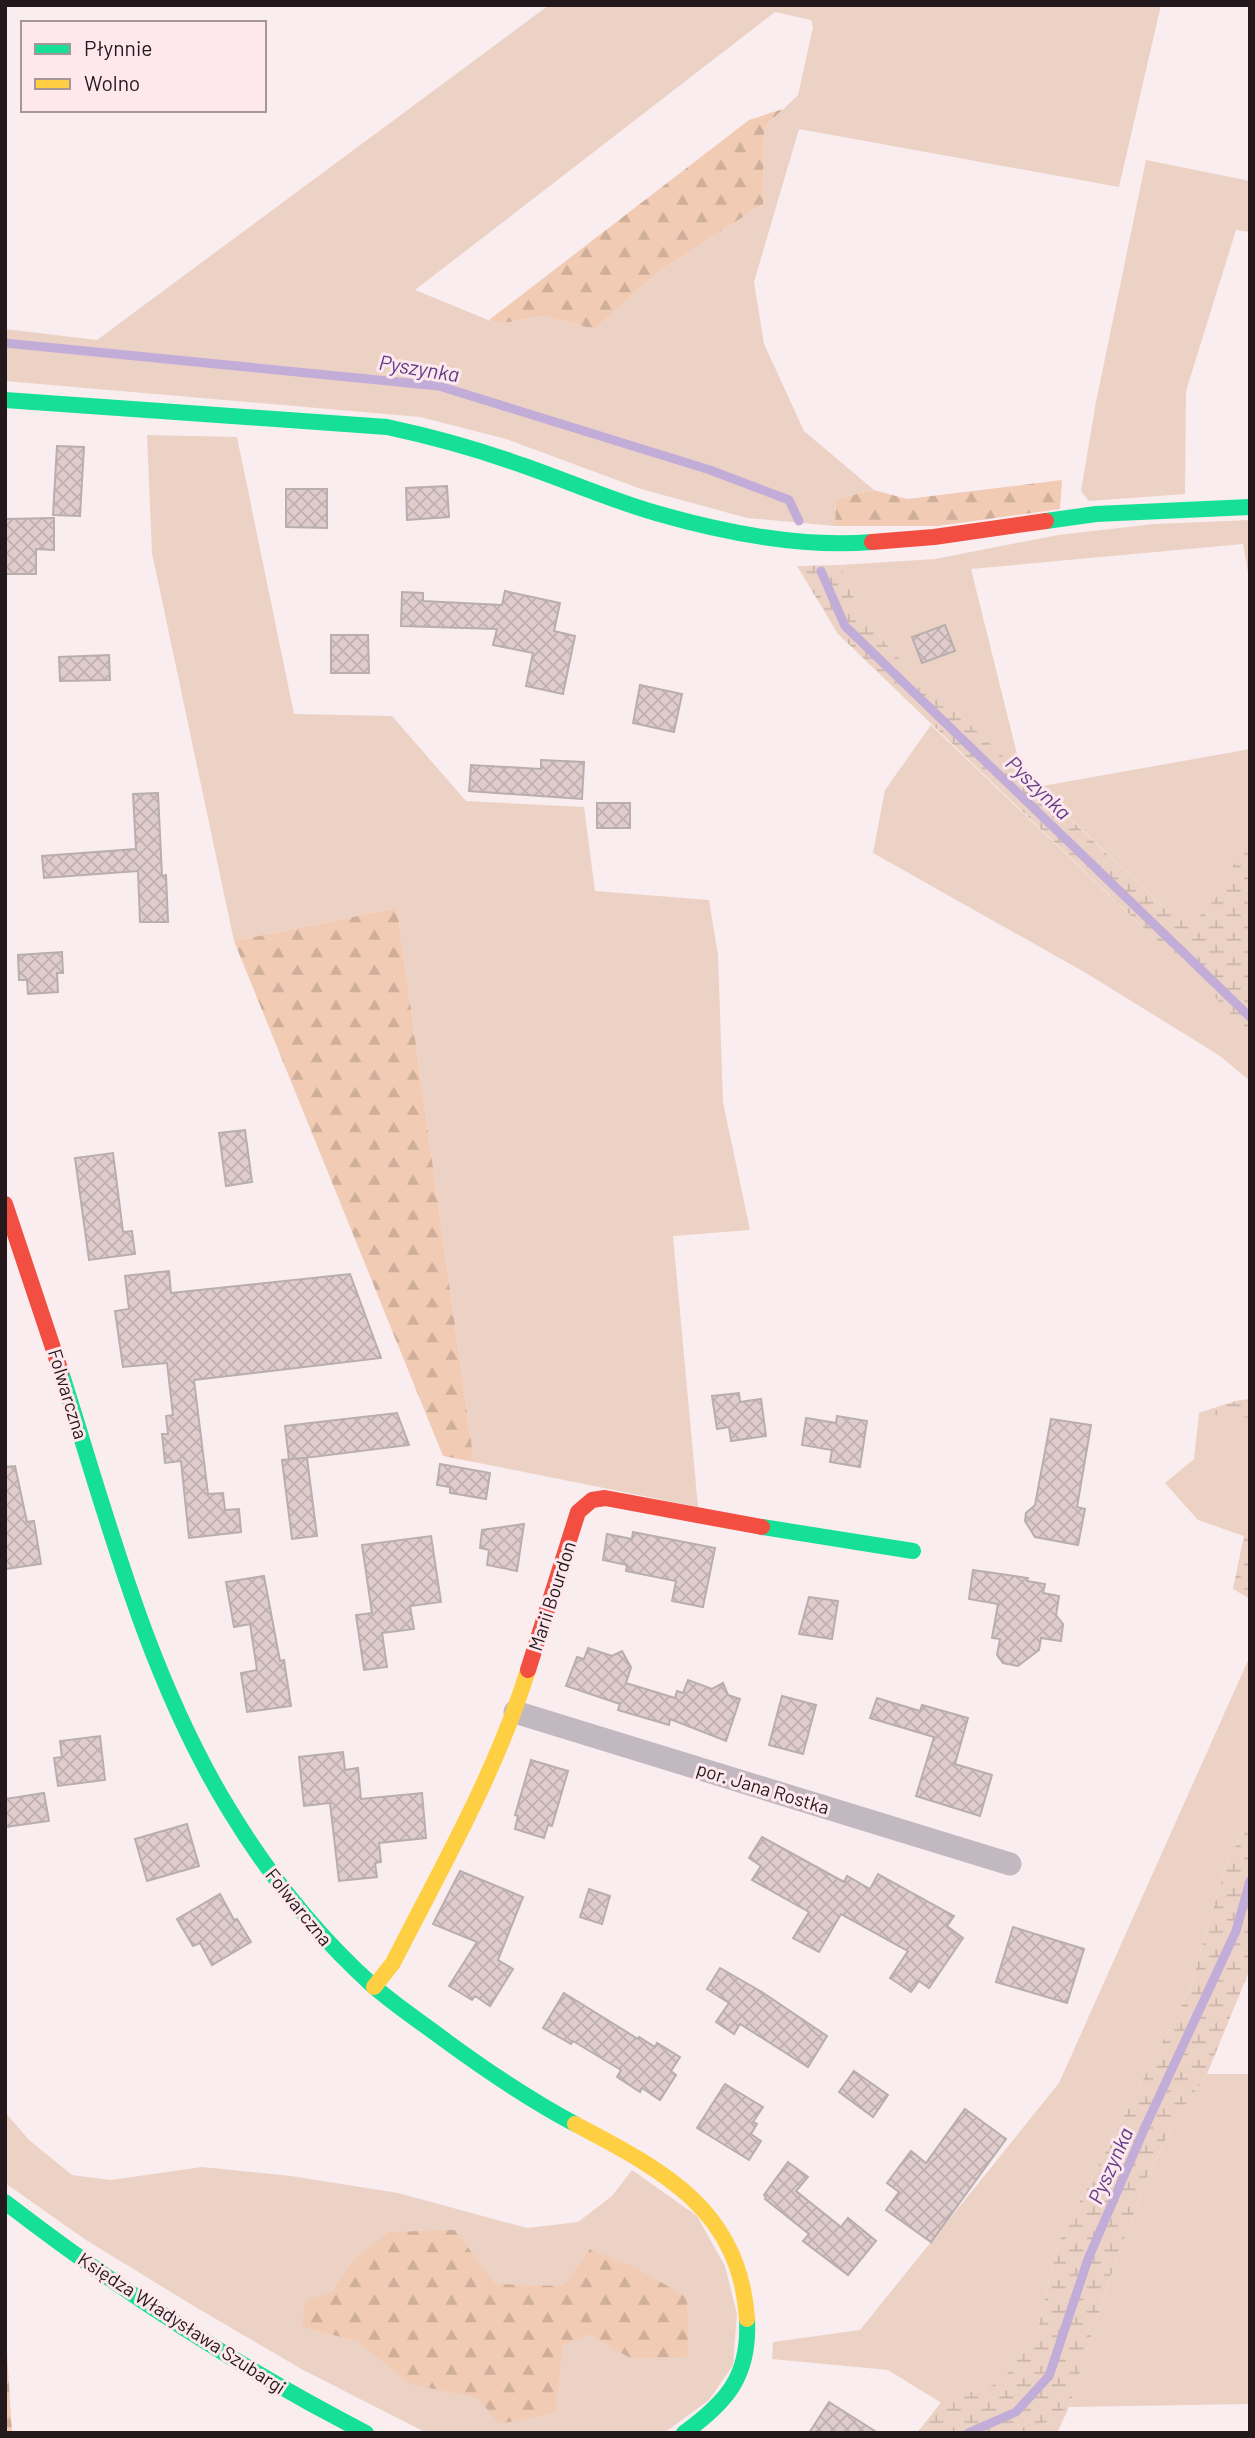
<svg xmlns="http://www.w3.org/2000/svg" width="1255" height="2438" font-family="Barlow,sans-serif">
<defs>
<pattern id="forest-firs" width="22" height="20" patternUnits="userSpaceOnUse" patternTransform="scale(1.75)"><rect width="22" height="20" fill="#f2cbb4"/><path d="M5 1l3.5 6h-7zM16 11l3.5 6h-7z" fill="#cfae9a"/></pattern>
<pattern id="wetland-marsh" width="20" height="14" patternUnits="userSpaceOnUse" patternTransform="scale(1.75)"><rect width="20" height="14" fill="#ecd2c5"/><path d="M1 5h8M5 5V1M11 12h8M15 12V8" fill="none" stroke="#cab4a9"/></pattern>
<pattern id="building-cross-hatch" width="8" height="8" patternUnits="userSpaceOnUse" patternTransform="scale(1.75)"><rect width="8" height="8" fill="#e0cccc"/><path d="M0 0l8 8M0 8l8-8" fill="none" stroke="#c0afaf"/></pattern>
</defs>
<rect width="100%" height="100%" fill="#f9edf0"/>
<!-- grass -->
<g fill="#ecd2c5" fill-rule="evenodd">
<path d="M549,5H1161L1119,187L799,129L754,282L764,344L804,431L874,490L836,499L835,526L747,518L641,489L506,439L420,417L5,381V329L97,340ZM775,12L811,20L813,27L798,95L764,128L763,204L659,271L595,329L542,316L498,324L415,290Z"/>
<path d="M1146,160L1250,181V232L1236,230L1186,391L1185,494L1089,501L1081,491L1096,402Z"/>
<path d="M147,435L237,437L294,714L392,716L466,801L584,807L595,891L709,900L718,955L723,1102L750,1230L673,1236L698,1507L474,1462L397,908L234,941L152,553Z"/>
<path d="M1250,520V584L1243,544L971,569L1022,774L898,657L863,618L840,565L935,559L1058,535L1154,524Z"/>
<path d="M931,725L1157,941L1170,913L1037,787L1250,749V1081L1220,1056L1086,973L873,853L885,790Z"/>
<path d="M1250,1399V1599L1233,1589L1244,1536L1198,1520L1165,1483L1194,1459L1199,1413L1236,1401Z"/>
<path d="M1250,1656V1819L1226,1864L1190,1989L1058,2243L1037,2333L1000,2383L948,2407L888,2370L772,2359L773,2342L860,2330L1059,2083Z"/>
<path d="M1207,2074H1250V2404L1069,2407L1057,2433H1030L1069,2407L1110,2278L1148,2175L1177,2117Z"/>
<path d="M5,2112L29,2140L72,2175L111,2180L202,2167L291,2176L398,2193L527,2228L578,2222L612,2196L632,2170L697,2216L725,2266L737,2314L733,2365L709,2400L664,2433H427L303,2370L192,2305L86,2240L5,2183Z"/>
</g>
<!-- forest -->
<g fill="url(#forest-firs)">
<path d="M783,109L764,128L763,204L659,271L595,329L542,316L498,324L489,320L749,120Z"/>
<path d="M1062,480L1060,509L938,526H835L836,499L874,490L907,499Z"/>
<path d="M397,908L474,1462L443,1456L234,941Z"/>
<path d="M455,2230L495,2284L564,2286L590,2249L632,2266L687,2297L688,2357L630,2358L589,2334L563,2345L555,2413L499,2424L478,2398L410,2384L357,2341L302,2327L305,2301L332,2292L354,2259L389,2232Z"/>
<path d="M5,2321L12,2433H5Z"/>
</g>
<!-- wetland -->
<g fill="url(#wetland-marsh)">
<path d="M840,565L863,618L898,657L1171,914L1195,921L1221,892L1244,842L1250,839V1034L1208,990L838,634L797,566Z"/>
<path d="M1250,1399V1418L1199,1413L1236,1401Z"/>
<path d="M1250,1511V1591L1233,1589Z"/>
<path d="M1250,1819V1969L1207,2074L1177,2117L1148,2175L1110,2278L1069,2407L1030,2433H917L942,2401L1000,2383L1037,2333L1058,2243L1190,1989L1226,1864Z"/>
</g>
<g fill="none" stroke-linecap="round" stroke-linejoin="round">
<!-- stream -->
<g stroke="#c2add9" stroke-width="9">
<path d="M5,343L439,386L710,470L789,500L799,521"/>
<path d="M821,571L845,626L1250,1017"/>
<path d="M968,2433L1016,2412L1049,2376L1088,2259L1146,2125L1236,1931L1250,1881"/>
</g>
</g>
<!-- building -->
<g fill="url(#building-cross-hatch)" stroke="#b8aeae" stroke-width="2">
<path d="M57,446L84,447L80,516L53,515Z"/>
<path d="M447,486L449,517L407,520L406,488Z"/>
<path d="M286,489H327V528L286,527Z"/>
<path d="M54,518V550L36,549V574H5V519Z"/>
<path d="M505,591L560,603L554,631L575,636L563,694L526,686L533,653L493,645L497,629L401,626L402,592L423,593V601L502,605Z"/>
<path d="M945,625L955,651L922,663L912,637Z"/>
<path d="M331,635H368L369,673H331Z"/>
<path d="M109,655L110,680L60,681L59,657Z"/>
<path d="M640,685L682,694L674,732L633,723Z"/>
<path d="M541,760L584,762L582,799L469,791L471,765L541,769Z"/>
<path d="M158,793L162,876L166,875L168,922H140L138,871L44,878L42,856L136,849L133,794Z"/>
<rect x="597" y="803" width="33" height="25"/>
<path d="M62,952L63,973H57L58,992L28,994L27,980H19L18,955Z"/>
<path d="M245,1130L252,1182L226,1186L219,1133Z"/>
<path d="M113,1153L123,1232L132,1231L135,1254L89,1260L75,1158Z"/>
<path d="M169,1271L171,1293L350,1274L381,1358L194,1380L208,1494L223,1493L225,1510L239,1509L241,1532L189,1538L181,1461L165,1463L162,1434H168L166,1416L173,1415L167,1363L123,1367L115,1311L129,1309L125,1276Z"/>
<path d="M739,1393L740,1402L761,1399L766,1436L731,1441L729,1427L717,1429L712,1396Z"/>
<path d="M397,1413L409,1445L289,1460L285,1426Z"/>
<path d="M837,1416L867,1421L860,1467L830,1462L832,1450L802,1445L806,1418L836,1423Z"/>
<path d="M1051,1419L1091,1425L1077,1507L1085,1509L1078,1545L1035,1537L1025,1521L1026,1513L1035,1505Z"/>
<path d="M307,1458L317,1536L292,1539L282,1460Z"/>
<path d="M440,1464L490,1473L486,1499L450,1493V1487L437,1485Z"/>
<path d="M15,1466L27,1522L34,1521L41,1564L5,1569V1467Z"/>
<path d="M524,1524L517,1571L487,1565L489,1550L480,1548L482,1530Z"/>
<path d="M633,1532L715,1548L703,1607L672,1601L676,1581L626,1571L627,1565L603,1560L607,1534L632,1539Z"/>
<path d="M431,1536L441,1602L410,1606L414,1629L382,1633L387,1667L364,1670L356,1615L372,1613L362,1545Z"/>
<path d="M973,1570L1028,1578L1027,1581L1045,1584L1043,1593L1059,1596L1056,1615L1063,1624L1061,1641L1041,1638L1039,1650L1018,1666L1003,1663L997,1655L1000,1639L992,1638L998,1604L969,1599Z"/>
<path d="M264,1576L280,1661L284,1660L291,1706L247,1712L241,1673L257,1670L250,1624L234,1627L226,1582Z"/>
<path d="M809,1597L838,1601L832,1639L799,1634Z"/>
<path d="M588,1648L612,1656L622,1651L631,1667L626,1683L675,1698L677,1691L683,1693L688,1680L712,1689L723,1683L728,1695L740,1699L726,1741L670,1719L669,1725L618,1710L620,1704L566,1686L577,1657L584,1659Z"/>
<path d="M782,1696L816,1705L803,1754L769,1745Z"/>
<path d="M877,1698L920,1711L922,1705L968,1718L955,1764L992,1775L980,1816L916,1796L934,1737L870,1718Z"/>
<path d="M100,1736L105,1780L58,1786L54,1758L62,1757L60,1741Z"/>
<path d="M343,1752L345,1770L358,1768L361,1799L422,1793L426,1838L379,1843L381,1862L375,1863L377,1877L339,1881L330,1803L304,1806L299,1757Z"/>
<path d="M531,1760L568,1771L552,1826L548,1825L544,1838L515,1829L518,1816L515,1815Z"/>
<path d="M44,1793L49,1821L5,1827V1799Z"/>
<path d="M187,1824L199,1866L147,1881L135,1839Z"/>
<path d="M762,1837L844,1882L847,1876L870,1889L878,1874L954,1916L947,1926L963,1938L929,1988L919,1981L911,1992L890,1978L908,1951L841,1914L819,1952L793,1938L809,1912L752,1880L761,1866L749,1858Z"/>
<path d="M460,1871L523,1897L498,1960L513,1969L490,2006L475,1996L472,2000L449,1986L477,1942L433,1924Z"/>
<path d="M589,1889L610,1896L602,1924L580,1917Z"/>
<path d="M220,1894L234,1920L237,1919L251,1942L212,1965L200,1943L193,1946L177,1919Z"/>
<path d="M1013,1927L1084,1949L1067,2003L996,1982Z"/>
<path d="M720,1968L762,1992L827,2036L808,2067L740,2024L734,2034L716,2022L729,2003L707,1989Z"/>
<path d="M564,1993L638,2039L639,2037L655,2047L657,2043L680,2057L671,2071L676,2075L660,2100L642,2088L640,2092L617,2077L621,2070L573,2041L571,2044L543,2028Z"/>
<path d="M854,2071L888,2095L873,2117L839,2092Z"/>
<path d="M725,2084L763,2107L753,2122L757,2124L751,2134L761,2141L749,2160L697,2128Z"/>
<path d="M965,2109L1006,2139L931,2242L886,2210L899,2192L887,2183L911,2151L926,2163Z"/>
<path d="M788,2162L808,2177L796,2191L841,2227L848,2218L876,2241L848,2275L803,2241L809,2234L765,2199L766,2197L764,2195Z"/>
<path d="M829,2402L878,2433H809Z"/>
</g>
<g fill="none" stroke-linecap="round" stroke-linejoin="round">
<!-- street -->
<path stroke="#c2b8bf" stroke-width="23" d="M515,1712L1010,1864"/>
<!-- fast -->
<g stroke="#16e098" stroke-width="16">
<path d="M5,400L387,427C429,436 470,447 510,461C559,477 607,499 656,513C722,532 803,548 872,542"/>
<path d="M1046,521L1096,514L1250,507"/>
<path d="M61,1372C108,1520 148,1678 230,1811C269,1875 315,1933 370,1983C393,2004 421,2022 446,2041C487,2071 530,2100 575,2124"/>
<path d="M762,1527L913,1551"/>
<path d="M5,2202C119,2290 238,2367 366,2433"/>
<path d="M684,2433C727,2402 750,2376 747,2319"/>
</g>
<!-- slow -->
<g stroke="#ffcf43" stroke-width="16">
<path d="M374,1987L393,1963C441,1868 496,1773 528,1670"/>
<path d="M575,2124C662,2170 740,2209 747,2319"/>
</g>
<!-- jam -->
<g stroke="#f24e42" stroke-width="16">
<path d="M872,542L934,537L1046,521"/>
<path d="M5,1204L61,1372"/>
<path d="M528,1670L578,1512L592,1500L605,1498L762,1527"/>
</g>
</g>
<g text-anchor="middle" stroke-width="6" stroke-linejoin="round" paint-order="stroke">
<!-- street labels -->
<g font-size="19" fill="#23191c" stroke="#fee8ed">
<text transform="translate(68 1394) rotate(73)" y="7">Folwarczna</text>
<text transform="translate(552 1596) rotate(-72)" y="7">Marii Bourdon</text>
<text transform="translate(763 1788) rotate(17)" y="7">por. Jana Rostka</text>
<text transform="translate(299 1907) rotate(51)" y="7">Folwarczna</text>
<text transform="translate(182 2323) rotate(33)" y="7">Księdza Władysława Szubargi</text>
</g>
<!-- water labels -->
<g font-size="21" font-style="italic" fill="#603d89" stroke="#fee8ed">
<text transform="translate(419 369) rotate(9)" y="7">Pyszynka</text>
<text transform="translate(1038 788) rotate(44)" y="7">Pyszynka</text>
<text transform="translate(1111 2166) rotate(-66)" y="7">Pyszynka</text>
</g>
</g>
<!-- border -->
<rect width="1255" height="2438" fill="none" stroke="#23191c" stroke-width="14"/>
<!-- legend -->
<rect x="21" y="21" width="245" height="91" fill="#fee8ed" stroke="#a69599" stroke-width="2"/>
<rect x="35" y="44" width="35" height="10" fill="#16e098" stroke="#a69599" stroke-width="2"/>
<text x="84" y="56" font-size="21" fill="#23191c">Płynnie</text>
<rect x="35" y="79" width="35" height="10" fill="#ffcf43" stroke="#a69599" stroke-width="2"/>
<text x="84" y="91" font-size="21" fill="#23191c">Wolno</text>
</svg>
